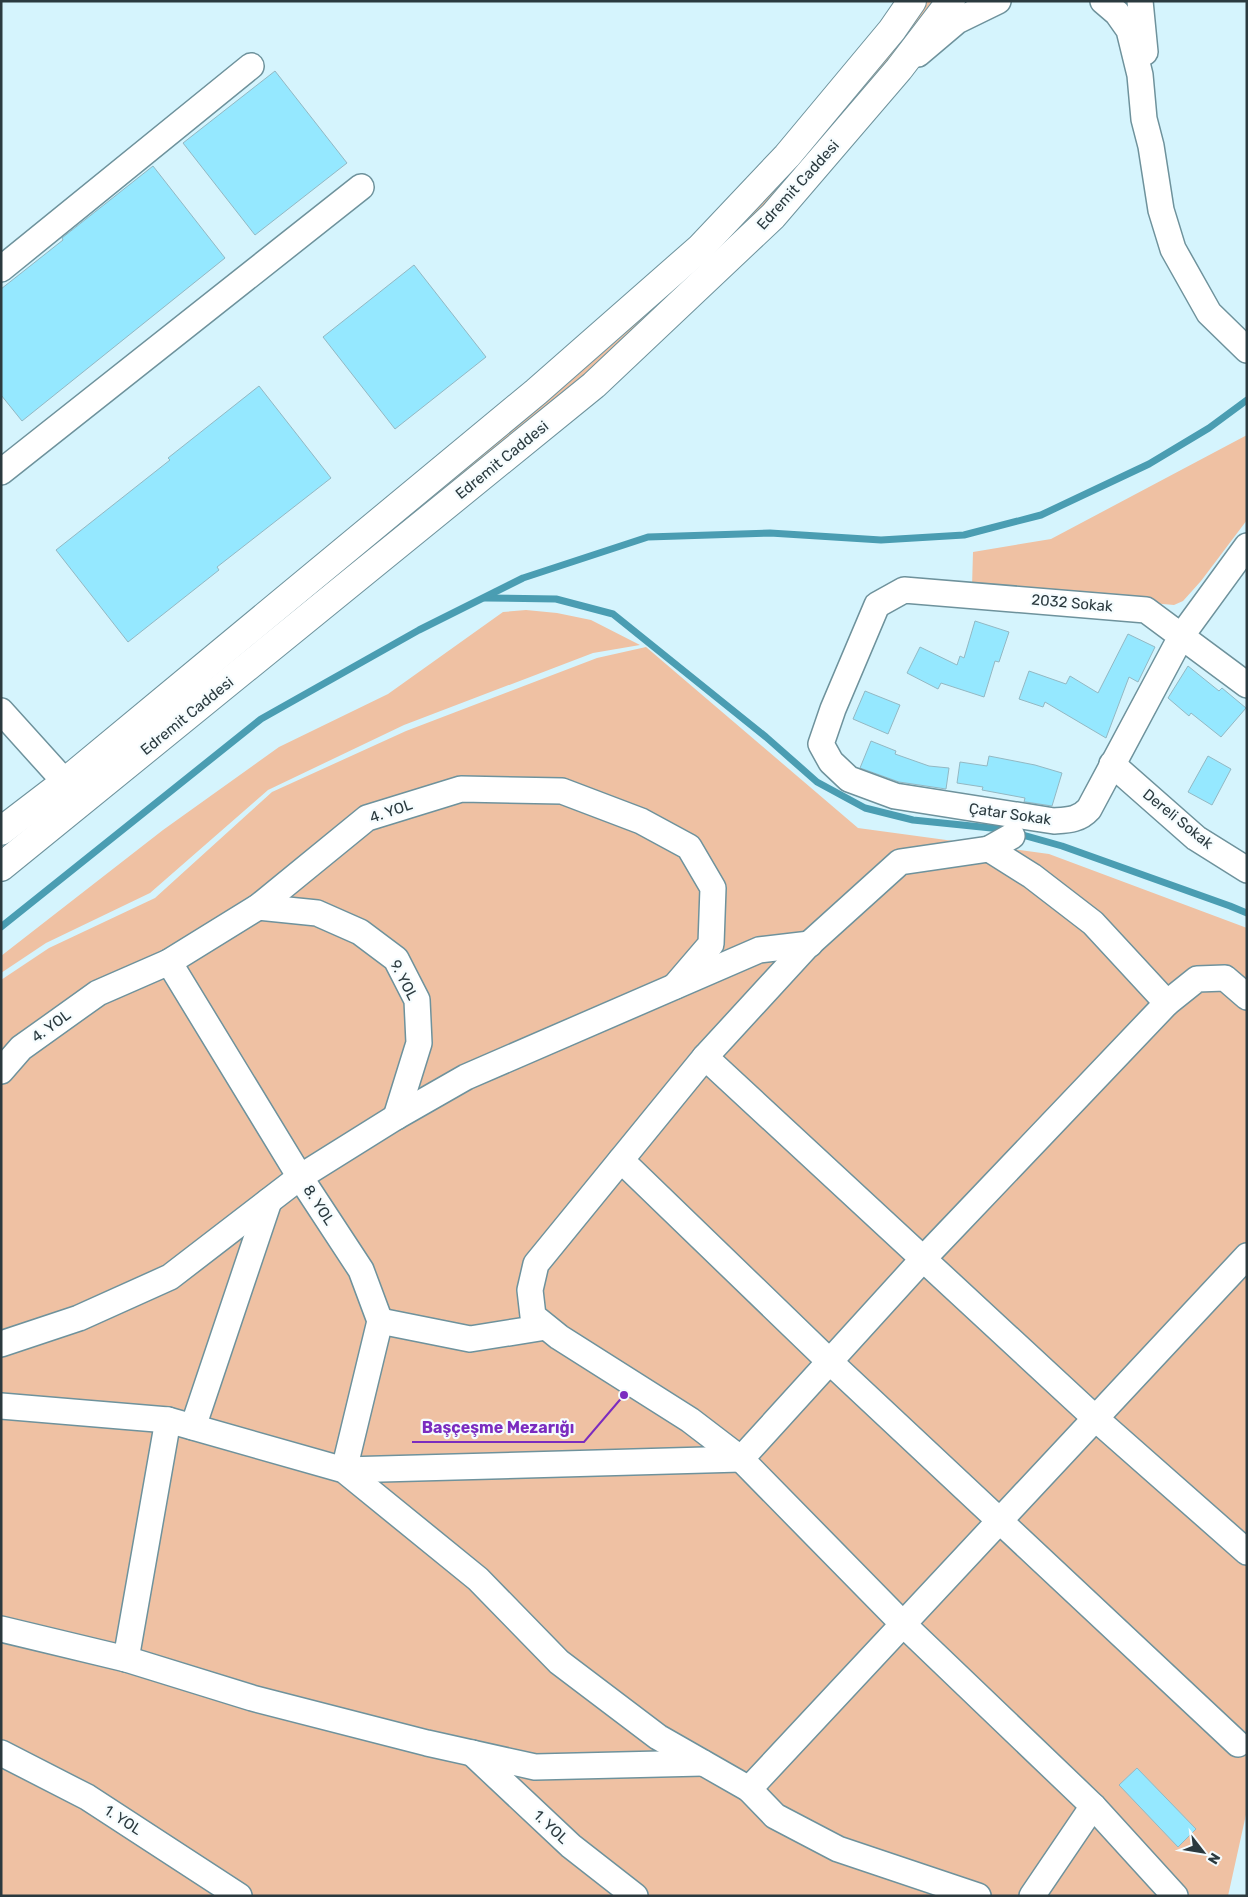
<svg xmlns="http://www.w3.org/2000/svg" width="1248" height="1897" font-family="Rubik,sans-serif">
<rect width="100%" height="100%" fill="#d5f4fd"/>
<!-- green -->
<g fill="#efc1a3">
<path d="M927,1H936L893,57L758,212L652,316L539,415L1,852V848L494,445L620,338L697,264L912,21Z"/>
<path d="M1247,435V520L1201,581L1183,601L1174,605L972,587L973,552L1051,539Z"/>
<path d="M526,610L557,613L591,620L640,645L593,653L404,725L268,790L150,893L46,943L1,973V956L163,830L279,747L388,694L503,612Z"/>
<path d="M646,647L858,828L1049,854L1247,928V1810L1228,1896H1V980L49,948L155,898L272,792L406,731L597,658Z"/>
</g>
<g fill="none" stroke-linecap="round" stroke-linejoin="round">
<!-- stream -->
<g stroke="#4a9db2" stroke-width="7">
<path d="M485,598L556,599L613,614L766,737L817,782L865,808L913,820L1001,829L1062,846L1230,906L1247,913"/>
<path d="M1,927L261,719L419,630L523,578L648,537L770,533L881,540L964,535L1041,515L1149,464L1209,428L1247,400"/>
</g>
</g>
<!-- building -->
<g fill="#95e8ff" stroke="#93b8c3">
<path d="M275,71L347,163L255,235L183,143Z"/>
<path d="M153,166L225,258L22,421L1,395V289L63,240L62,238Z"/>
<path d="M414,265L486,357L395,429L323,337Z"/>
<path d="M259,386L331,478L217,567L219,570L128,642L56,550L170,460L168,458Z"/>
<path d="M975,621L1009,632L999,662L995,661L984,697L941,683L938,689L907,673L920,647L957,665L960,656L964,658Z"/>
<path d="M1128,634L1155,647L1138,682L1129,677L1106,738L1045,702L1043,707L1019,699L1029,671L1066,684L1070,676L1098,693Z"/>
<path d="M1188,666L1219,691L1222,688L1246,708L1221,737L1191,713L1189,716L1168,698Z"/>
<path d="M865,691L900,705L888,734L853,719Z"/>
<path d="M871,741L896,751L895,754L929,766L949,768L946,789L899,782L860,768Z"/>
<path d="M989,756L1035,765L1062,773L1052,806L1026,802H1024L1025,798L982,790L983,787L957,783L960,762L987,766Z"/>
<path d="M1208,756L1231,769L1212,805L1188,792Z"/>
<path d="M1137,1768L1196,1829L1178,1847L1119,1785Z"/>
</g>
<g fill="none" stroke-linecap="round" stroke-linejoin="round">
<!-- street casing -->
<g stroke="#6e929c" stroke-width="28">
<g id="street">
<path d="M1103,1L1117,13L1129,30L1140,75L1144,119L1151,146L1161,210L1173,249L1209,313L1247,350"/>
<path d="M1140,1L1145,52"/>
<path d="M918,54L957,21L998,1"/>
<path d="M1,269L251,66"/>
<path d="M1,472L361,187"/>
<path d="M1247,546L1182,635L1089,809C1079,820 1068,820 1054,821L895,796L849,779L831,762L821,744L833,709L877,605L904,590L1146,610L1247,685"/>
<path d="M1,711L65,782"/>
<path d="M1112,764L1196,838L1247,870"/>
<path d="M1012,836L989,849L900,862L807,946L705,1057L536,1264L530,1290L533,1316L559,1337L690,1420L741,1459L903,1624L1093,1806L1175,1896"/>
<path d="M989,849L1032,876L1093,923L1167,1003"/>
<path d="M258,907L317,913L360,932L396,959L417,1000L419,1043L396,1117"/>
<path d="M169,962L300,1177L361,1270L380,1321L344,1470L741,1459L923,1259L1167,1003L1197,979L1225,978L1247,997"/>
<path d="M705,1057L1095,1418L1247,1552"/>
<path d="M1,1071L21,1048L98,993L169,962L258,907L367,818L461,789L562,791L641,821L689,847L713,888L711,944L675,986"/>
<path d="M621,1160L829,1361L1238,1744"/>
<path d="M380,1321L470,1339L546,1327"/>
<path d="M1,1344L79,1318L170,1277L300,1177L396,1117L466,1077L759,950L810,944"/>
<path d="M1,1406L168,1420L344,1470L478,1579L559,1662L658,1737L749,1789L775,1816L838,1849L978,1896"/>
<path d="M193,1427L269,1201"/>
<path d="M1,1629L126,1659L252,1698L427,1743L535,1767L703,1763"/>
<path d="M126,1659L168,1420"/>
<path d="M1,1753L87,1797L239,1896"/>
<path d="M472,1753L571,1846L635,1896"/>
<path d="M749,1789L1247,1256"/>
<path d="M1032,1896L1093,1806"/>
</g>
</g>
<!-- highway casing -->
<g stroke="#6e929c" stroke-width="30">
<g id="highway">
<path d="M1,831L65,782L536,392L700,248L787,156L892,30L912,1"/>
<path d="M1,867L594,385L773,216L899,69L951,1"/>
</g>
</g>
<!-- street -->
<use href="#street" stroke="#fff" stroke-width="25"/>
<!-- highway -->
<use href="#highway" stroke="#fff" stroke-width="28"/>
</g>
<g text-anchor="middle" stroke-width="4.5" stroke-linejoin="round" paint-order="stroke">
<!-- street labels -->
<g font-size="15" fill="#2b3a3f" stroke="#f5fcfe">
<text transform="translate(798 185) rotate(-48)" y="5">Edremit Caddesi</text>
<text transform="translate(502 460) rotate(-39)" y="5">Edremit Caddesi</text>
<text transform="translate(1072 603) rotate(5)" y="5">2032 Sokak</text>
<text transform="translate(187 716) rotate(-39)" y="5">Edremit Caddesi</text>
<text transform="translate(391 811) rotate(-19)" y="5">4. YOL</text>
<text transform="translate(1010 814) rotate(8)" y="5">Çatar Sokak</text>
<text transform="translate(1178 819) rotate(39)" y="5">Dereli Sokak</text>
<text transform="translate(404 980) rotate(63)" y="5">9. YOL</text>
<text transform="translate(51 1026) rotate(-36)" y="5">4. YOL</text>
<text transform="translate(319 1205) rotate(57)" y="5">8. YOL</text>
<text transform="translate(123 1820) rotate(33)" y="5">1. YOL</text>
<text transform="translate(551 1827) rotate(43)" y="5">1. YOL</text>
</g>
</g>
<!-- callouts -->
<path fill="none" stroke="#7b2cbf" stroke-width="2" d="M624 1395L584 1442H412"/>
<circle fill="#7b2cbf" stroke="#f5fcfe" stroke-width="2" cx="624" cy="1395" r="5"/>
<g font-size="16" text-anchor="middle" font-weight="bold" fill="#7b2cbf" stroke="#f5fcfe" stroke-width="4.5" stroke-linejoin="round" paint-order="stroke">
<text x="498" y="1433">Başçeşme Mezarığı</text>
</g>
<!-- border -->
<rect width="1248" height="1897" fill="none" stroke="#2b3a3f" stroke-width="5"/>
<!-- north arrow -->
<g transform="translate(1203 1852) rotate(121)" stroke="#f5fcfe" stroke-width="4" paint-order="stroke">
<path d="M0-4L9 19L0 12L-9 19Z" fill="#2b3a3f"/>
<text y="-8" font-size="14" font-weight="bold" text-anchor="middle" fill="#2b3a3f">N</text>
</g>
</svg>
